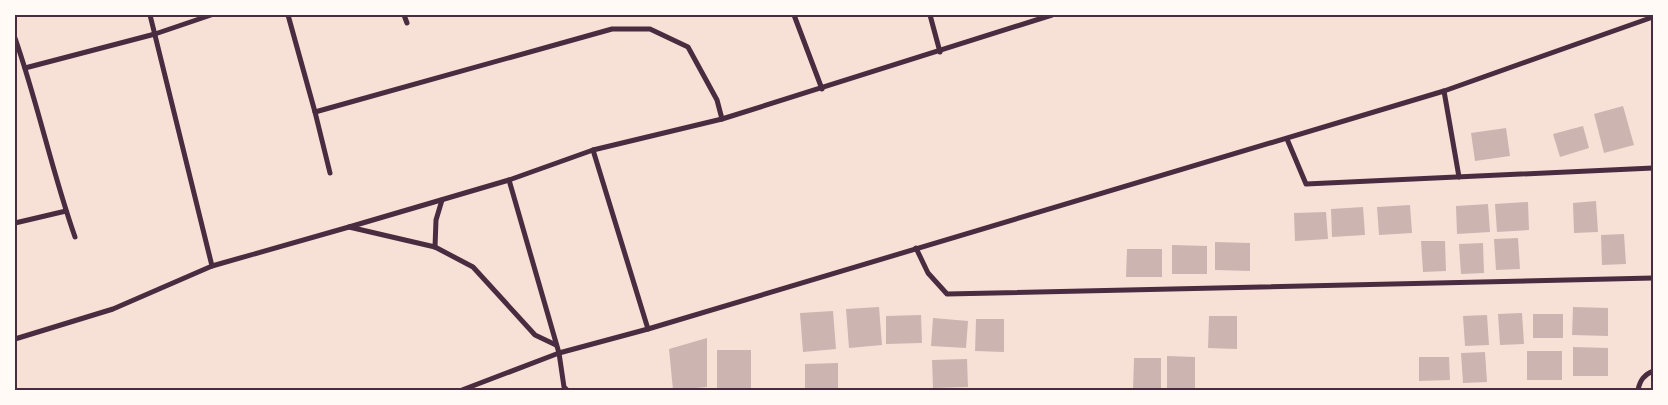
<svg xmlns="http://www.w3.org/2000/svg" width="1668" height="405" font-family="Georgia,serif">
<rect width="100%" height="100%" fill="#f7e1d7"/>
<!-- building -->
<g fill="#ccb4b1">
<path d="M1623,106L1634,145L1604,153L1594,114Z"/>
<path d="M1583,126L1589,148L1560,157L1553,134Z"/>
<path d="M1506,128L1510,156L1475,161L1471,133Z"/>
<path d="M1596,201L1598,232L1574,233L1573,203Z"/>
<path d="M1528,202L1529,230L1497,232L1495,204Z"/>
<path d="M1488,204L1490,232L1457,234L1456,206Z"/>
<path d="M1410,205L1412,233L1379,235L1377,207Z"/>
<path d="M1363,207L1365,235L1332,237L1331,209Z"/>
<path d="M1326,212L1328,239L1295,241L1294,213Z"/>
<path d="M1624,234L1626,264L1602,265L1601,235Z"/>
<path d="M1518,238L1520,269L1496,270L1494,239Z"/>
<path d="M1421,241H1445L1446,271L1423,272Z"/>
<path d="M1215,242L1250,243V271L1215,270Z"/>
<path d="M1483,243L1484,273L1461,274L1459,244Z"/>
<path d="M1172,245L1207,246V274H1172Z"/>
<path d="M1127,249H1162V277H1126Z"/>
<path d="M879,307L882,345L849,348L846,309Z"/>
<path d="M1573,307L1608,308V336L1572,335Z"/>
<path d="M833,311L836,349L803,352L800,313Z"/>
<path d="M1522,313L1524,344L1500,345L1498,314Z"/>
<rect x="1533" y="314" width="30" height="24"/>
<path d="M921,315L922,343L886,344V316Z"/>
<path d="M1487,315L1489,345L1465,346L1463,316Z"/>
<path d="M1209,316H1237V349L1208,348Z"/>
<path d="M933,318L968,321L966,348L931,346Z"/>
<path d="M976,319H1004V352L975,351Z"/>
<path d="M707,338V387L673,390L669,349Z"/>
<path d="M1573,347L1608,348V376H1573Z"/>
<rect x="717" y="350" width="34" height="39"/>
<rect x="1527" y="351" width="35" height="29"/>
<path d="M1485,352L1487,382L1463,383L1461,353Z"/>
<path d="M1167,356L1195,357V389H1167Z"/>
<path d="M1419,357H1449L1450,380L1419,381Z"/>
<path d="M1134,358H1161V390H1133Z"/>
<path d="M967,359L968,387L933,388L932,360Z"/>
<path d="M838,363V390H805V364Z"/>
</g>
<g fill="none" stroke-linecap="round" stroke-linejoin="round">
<!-- minor -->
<g stroke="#4a2c40" stroke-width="5">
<path d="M150,15L212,266"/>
<path d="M288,15L315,112L330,173"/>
<path d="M404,15L407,23"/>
<path d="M794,15L822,89"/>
<path d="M930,15L940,52"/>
<path d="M15,38C38,104 52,172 75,237"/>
<path d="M25,68L155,34L211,15"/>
<path d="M1444,91L1459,177"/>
<path d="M315,112L612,29H650L688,47L717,100L722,119"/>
<path d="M1287,139L1306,184L1653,168"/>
<path d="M593,150L648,329"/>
<path d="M509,180L559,353L564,387L567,390"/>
<path d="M15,223L66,211"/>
<path d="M349,227L509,180L593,150L722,119L1052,15"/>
<path d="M435,247L436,220L442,200"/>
<path d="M916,248L928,273L947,294L1653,278"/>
<path d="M15,339L113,309L212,266L349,227L435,247L473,267L535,335L556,345"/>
<path d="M462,390L559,353L648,329L1444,91L1653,17"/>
<path d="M1638,390C1640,380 1644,375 1653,371"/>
</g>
</g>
<!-- border -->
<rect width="1668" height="405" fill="none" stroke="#fffaf5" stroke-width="32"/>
<rect x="16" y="16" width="1636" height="373" fill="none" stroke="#4a2c40" stroke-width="2"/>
</svg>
